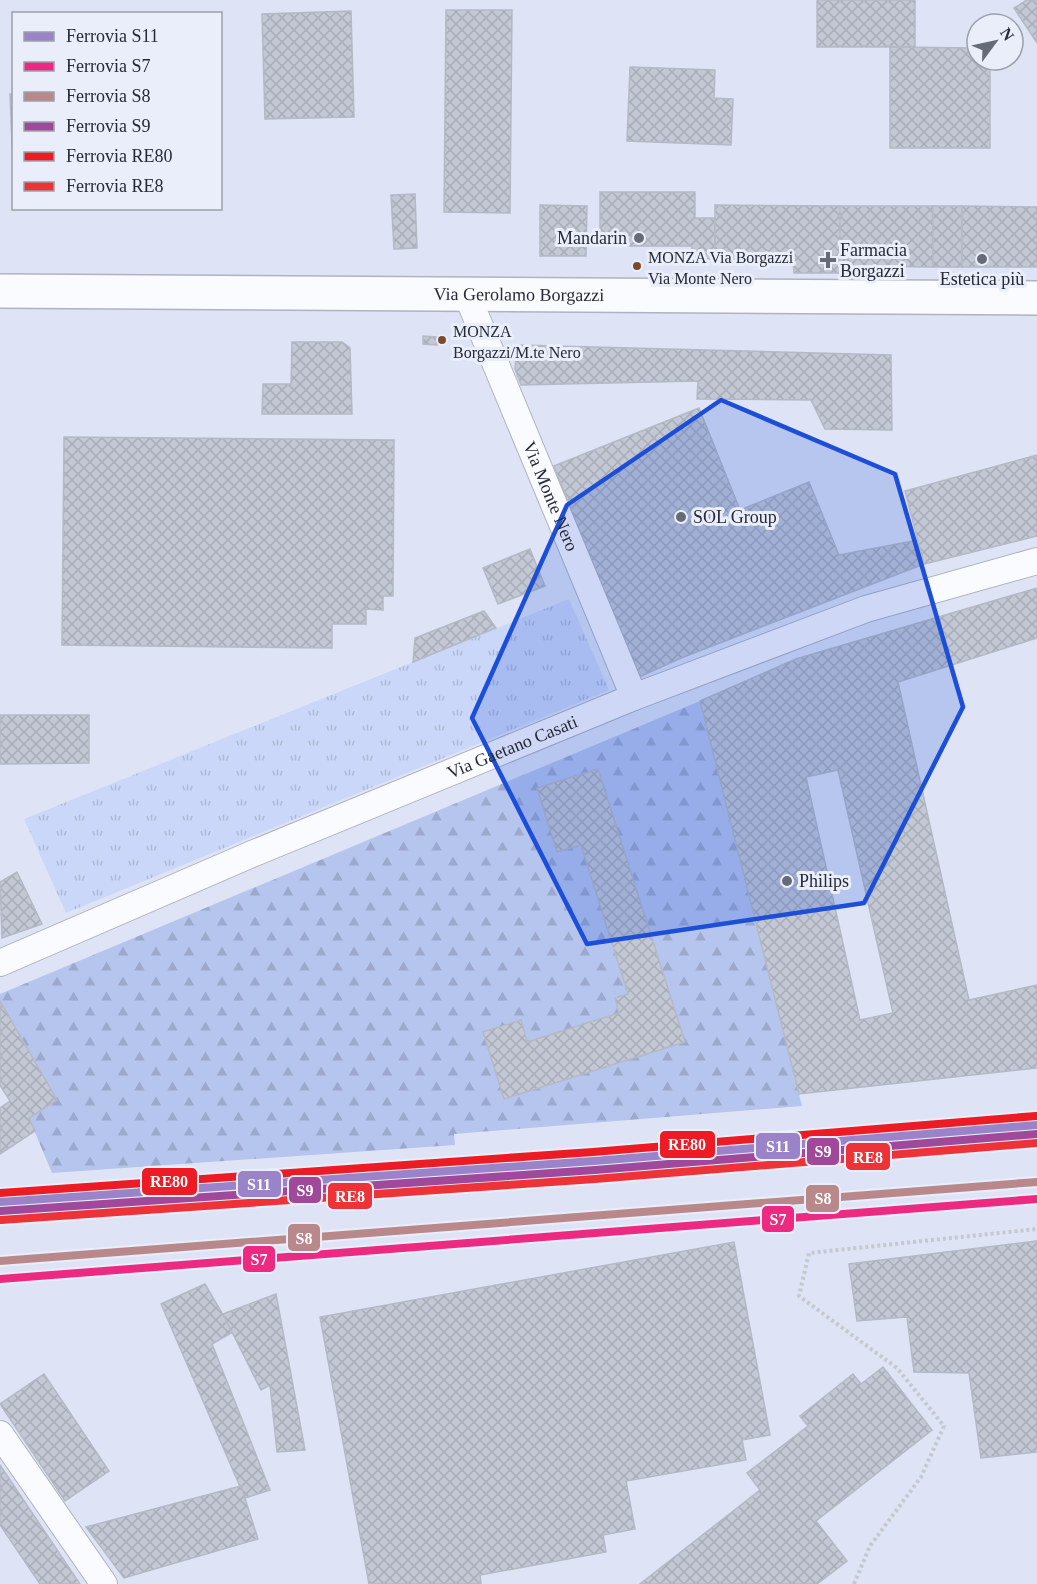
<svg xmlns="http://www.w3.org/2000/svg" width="1037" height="1584" font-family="Georgia,serif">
<defs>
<pattern id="grass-tufts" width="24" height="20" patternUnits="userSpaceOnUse" patternTransform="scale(1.5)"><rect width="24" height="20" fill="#cbd7f8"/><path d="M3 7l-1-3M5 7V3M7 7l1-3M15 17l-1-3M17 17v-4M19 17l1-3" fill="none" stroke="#aeb9d5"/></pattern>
<pattern id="forest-firs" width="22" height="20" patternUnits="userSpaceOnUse" patternTransform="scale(1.5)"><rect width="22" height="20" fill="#b6c5ee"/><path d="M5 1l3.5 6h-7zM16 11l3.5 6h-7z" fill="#9ca9cd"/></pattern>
<pattern id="building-cross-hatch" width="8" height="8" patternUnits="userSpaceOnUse" patternTransform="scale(1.5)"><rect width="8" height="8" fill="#c3c8d5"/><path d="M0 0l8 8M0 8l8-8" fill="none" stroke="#a7acb7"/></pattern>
</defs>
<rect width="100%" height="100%" fill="#dee4f5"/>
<!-- grass -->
<path fill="url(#grass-tufts)" d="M569,599L609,690L66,913L24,819Z"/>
<!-- forest -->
<path fill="url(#forest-firs)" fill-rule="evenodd" d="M700,701L802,1106L454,1134L455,1145L52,1173L29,1118L57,1100L0,1001V994ZM598,769L684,1042L504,1099L483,1032L520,1020L527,1042L619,1013L615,998L628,994L581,845L538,788Z"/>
<!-- building -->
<g fill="url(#building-cross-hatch)" stroke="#b4b9c6" stroke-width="1.5" fill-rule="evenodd">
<rect x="817" y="0" width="98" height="47"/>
<path d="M1027,0H1037V43L1014,8Z"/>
<path d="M446,10H512L510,213L444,212Z"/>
<path d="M351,11L354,117L265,119L262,14Z"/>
<path d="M890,47L977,48V60H990V148H890Z"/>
<path d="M630,67L715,70L714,98L733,99L731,145L627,141Z"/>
<path d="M10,94H14V192Z"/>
<path d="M600,192H695V218H715V259L692,258V246H600Z"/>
<path d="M415,194L417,248L394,249L391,195Z"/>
<path d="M540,205L587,206L586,256H540Z"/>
<path d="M715,205L840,206V273H794L793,259H715Z"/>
<path d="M840,206H933V267L840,266Z"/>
<rect x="933" y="206" width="29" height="61"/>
<path d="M962,206L1037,207V267H962Z"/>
<path d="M423,336L437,337V345L423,344Z"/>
<path d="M292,342H342L350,348L352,414H262L263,384H291Z"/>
<path d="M517,345L891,355L892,430L825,429L811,400L697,399L698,381L521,385L515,369Z"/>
<path d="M699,408L740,510L809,482L839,555L918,540L924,564L681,658L637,678L554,466Z"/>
<path d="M64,437L394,440L393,596H383V610L366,609V624H332V648L62,645Z"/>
<path d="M1037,455V536L924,564L905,491Z"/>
<path d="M530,549L545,586L498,604L483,568Z"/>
<path d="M1037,588V638L898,682L969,1000L1037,985V1068L799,1094L700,701L796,659ZM838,770L893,1013L860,1020L806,777Z"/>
<path d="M484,611L496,628L413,662L415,638Z"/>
<path d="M0,715H89V763L0,764Z"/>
<path d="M598,769L685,1042L504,1099L483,1032L521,1020L527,1042L619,1013L615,998L628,994L581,845L557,852L537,788Z"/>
<path d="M17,872L42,924L2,938L0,882Z"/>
<path d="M0,1001L57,1100L29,1118L35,1131L0,1154V1108L10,1101L0,1085Z"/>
<path d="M1037,1241V1452L981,1458L969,1373L914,1372L907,1317L857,1321L849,1264Z"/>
<path d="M734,1242L770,1435L742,1440L746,1460L626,1481L635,1529L603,1535L606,1552L480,1575L481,1584H369L320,1317Z"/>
<path d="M205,1284L233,1332L212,1344L270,1490L245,1498L161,1304Z"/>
<path d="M276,1294L305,1450L277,1452L270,1385L261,1390L223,1314Z"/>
<path d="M883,1367L932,1430L816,1521L847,1561L817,1584H640L760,1490L747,1473L808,1426L800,1416L853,1374L861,1384Z"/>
<path d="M44,1374L109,1471L65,1501L0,1404Z"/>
<path d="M0,1465L80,1584H40L0,1525Z"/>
<path d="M241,1486L258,1539L124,1578L86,1527Z"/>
</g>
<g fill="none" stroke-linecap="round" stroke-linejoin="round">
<!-- minor casing -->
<g stroke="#afb3c0" stroke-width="28">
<g id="minor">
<path id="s1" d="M467,295L634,697"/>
<path id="s2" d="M0,963L252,854L634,697L866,609L1037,561"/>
<path d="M0,1434L104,1584"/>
</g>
</g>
<!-- secondary casing -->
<g stroke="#afb3c0" stroke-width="36">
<g id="secondary">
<path id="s3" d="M0,291L1037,298"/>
</g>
</g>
<!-- path -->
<path stroke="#c5c8cf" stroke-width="4" stroke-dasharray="3 3" stroke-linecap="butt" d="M854,1584L870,1546L921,1477L944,1426L897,1368L799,1296L809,1253L1037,1229"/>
<!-- minor -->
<use href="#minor" stroke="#fafbfe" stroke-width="26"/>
<!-- secondary -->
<use href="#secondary" stroke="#fafbfe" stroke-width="33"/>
<!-- rail-1 casing -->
<g stroke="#e9eefa" stroke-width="12">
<path id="rail-1" d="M0,1202L594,1161L1037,1125"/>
</g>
<!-- rail-2 casing -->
<g stroke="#e9eefa" stroke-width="12">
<path id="rail-2" d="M0,1279L1037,1199"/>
</g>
<!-- rail-3 casing -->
<g stroke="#e9eefa" stroke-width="12">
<path id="rail-3" d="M0,1261L1037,1182"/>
</g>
<!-- rail-4 casing -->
<g stroke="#e9eefa" stroke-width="12">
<path id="rail-4" d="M1,1211L595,1170L1037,1134"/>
</g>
<!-- rail-5 casing -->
<g stroke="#e9eefa" stroke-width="12">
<path id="rail-5" d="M0,1193L593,1152L1036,1116"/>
</g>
<!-- rail-6 casing -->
<g stroke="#e9eefa" stroke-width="12">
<path id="rail-6" d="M1,1220L595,1179L1037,1143"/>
</g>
<!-- rail-1 -->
<use href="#rail-1" stroke="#9a83c9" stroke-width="8"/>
<!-- rail-2 -->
<use href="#rail-2" stroke="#ed2a81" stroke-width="8"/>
<!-- rail-3 -->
<use href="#rail-3" stroke="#b9888b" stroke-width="8"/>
<!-- rail-4 -->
<use href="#rail-4" stroke="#a0499a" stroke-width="8"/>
<!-- rail-5 -->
<use href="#rail-5" stroke="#ed1c24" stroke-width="8"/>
<!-- rail-6 -->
<use href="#rail-6" stroke="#ee3338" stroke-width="8"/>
</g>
<!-- marked area -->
<path fill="#1d4ed8" fill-opacity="0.2" stroke="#1d4ed8" stroke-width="4.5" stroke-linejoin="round" d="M721,400L895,474L963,707L864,903L587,944L472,718L567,505Z"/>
<!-- markers -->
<g fill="#666b78" stroke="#e9eefa" stroke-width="2">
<circle cx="639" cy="238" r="6"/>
<circle cx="982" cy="259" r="6"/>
<path d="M825 251h6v6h6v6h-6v6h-6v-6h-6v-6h6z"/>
<circle cx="681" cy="517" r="6"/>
<circle cx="787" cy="881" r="6"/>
</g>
<g fill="#7a4b2a" stroke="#e9eefa" stroke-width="2">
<circle cx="637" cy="266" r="5"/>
<circle cx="442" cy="340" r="5"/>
</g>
<g text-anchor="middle" stroke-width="6" stroke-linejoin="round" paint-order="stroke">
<!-- bus labels -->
<g font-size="16" fill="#262a35" stroke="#e9eefa" text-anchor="start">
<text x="648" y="263">MONZA Via Borgazzi<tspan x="648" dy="21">Via Monte Nero</tspan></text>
<text x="453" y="337">MONZA<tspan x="453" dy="21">Borgazzi/M.te Nero</tspan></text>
</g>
<!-- poi labels -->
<g font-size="18" fill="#262a35" stroke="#e9eefa" text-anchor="start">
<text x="627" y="244" text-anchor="end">Mandarin</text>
<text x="840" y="256">Farmacia<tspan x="840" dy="21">Borgazzi</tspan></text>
<text x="982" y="285" text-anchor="middle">Estetica più</text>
<text x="693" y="523">SOL Group</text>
<text x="799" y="887">Philips</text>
</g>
<!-- street labels -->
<g font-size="18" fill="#262a35" stroke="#e9eefa">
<text dy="6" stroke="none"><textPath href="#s3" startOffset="519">Via Gerolamo Borgazzi</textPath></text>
<text dy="6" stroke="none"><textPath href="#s1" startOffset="218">Via Monte Nero</textPath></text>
<text dy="6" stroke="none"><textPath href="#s2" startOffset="556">Via Gaetano Casati</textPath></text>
</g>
</g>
<g stroke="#e9eefa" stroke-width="2">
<rect x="659" y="1130" width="57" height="29" rx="6" fill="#ed1c24"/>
<rect x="755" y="1132" width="46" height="28" rx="6" fill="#9a83c9"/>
<rect x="806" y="1137" width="34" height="29" rx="6" fill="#a0499a"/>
<rect x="845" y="1142" width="46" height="29" rx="6" fill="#ee3338"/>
<rect x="141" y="1167" width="57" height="29" rx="6" fill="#ed1c24"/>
<rect x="237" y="1170" width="45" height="28" rx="6" fill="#9a83c9"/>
<rect x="288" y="1176" width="34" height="28" rx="6" fill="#a0499a"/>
<rect x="327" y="1182" width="46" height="28" rx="6" fill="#ee3338"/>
<rect x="805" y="1184" width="35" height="29" rx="6" fill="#b9888b"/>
<rect x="761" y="1205" width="34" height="28" rx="6" fill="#ed2a81"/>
<rect x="287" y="1223" width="34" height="29" rx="6" fill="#b9888b"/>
<rect x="242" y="1245" width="34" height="28" rx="6" fill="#ed2a81"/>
</g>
<g font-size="16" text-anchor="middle" font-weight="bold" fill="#fff">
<text x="687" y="1150">RE80</text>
<text x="778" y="1152">S11</text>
<text x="823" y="1157">S9</text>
<text x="868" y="1163">RE8</text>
<text x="169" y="1187">RE80</text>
<text x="259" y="1190">S11</text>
<text x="305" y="1196">S9</text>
<text x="350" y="1202">RE8</text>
<text x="823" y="1204">S8</text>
<text x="778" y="1225">S7</text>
<text x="304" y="1244">S8</text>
<text x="259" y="1265">S7</text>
</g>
<!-- legend -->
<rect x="12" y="12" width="210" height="198" fill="#e9eefa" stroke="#9ba0ab" stroke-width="1.5"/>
<rect x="24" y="32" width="30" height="9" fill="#9a83c9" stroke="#9ba0ab" stroke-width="1.5"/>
<text x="66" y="42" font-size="18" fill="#262a35">Ferrovia S11</text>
<rect x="24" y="62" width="30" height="9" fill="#ed2a81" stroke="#9ba0ab" stroke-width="1.5"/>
<text x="66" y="72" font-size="18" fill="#262a35">Ferrovia S7</text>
<rect x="24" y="92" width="30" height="9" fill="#b9888b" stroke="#9ba0ab" stroke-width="1.5"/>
<text x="66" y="102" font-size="18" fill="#262a35">Ferrovia S8</text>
<rect x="24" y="122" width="30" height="9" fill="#a0499a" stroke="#9ba0ab" stroke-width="1.5"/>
<text x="66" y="132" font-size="18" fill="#262a35">Ferrovia S9</text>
<rect x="24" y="152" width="30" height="9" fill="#ed1c24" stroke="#9ba0ab" stroke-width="1.5"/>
<text x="66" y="162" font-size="18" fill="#262a35">Ferrovia RE80</text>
<rect x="24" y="182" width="30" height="9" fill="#ee3338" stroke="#9ba0ab" stroke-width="1.5"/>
<text x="66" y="192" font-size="18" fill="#262a35">Ferrovia RE8</text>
<!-- north arrow -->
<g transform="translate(995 42) rotate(57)"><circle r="28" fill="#e9eefa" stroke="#9ba0ab" stroke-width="1.5"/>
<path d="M0-4.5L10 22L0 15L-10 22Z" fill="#666b78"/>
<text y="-9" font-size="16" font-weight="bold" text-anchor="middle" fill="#262a35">N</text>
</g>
</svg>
